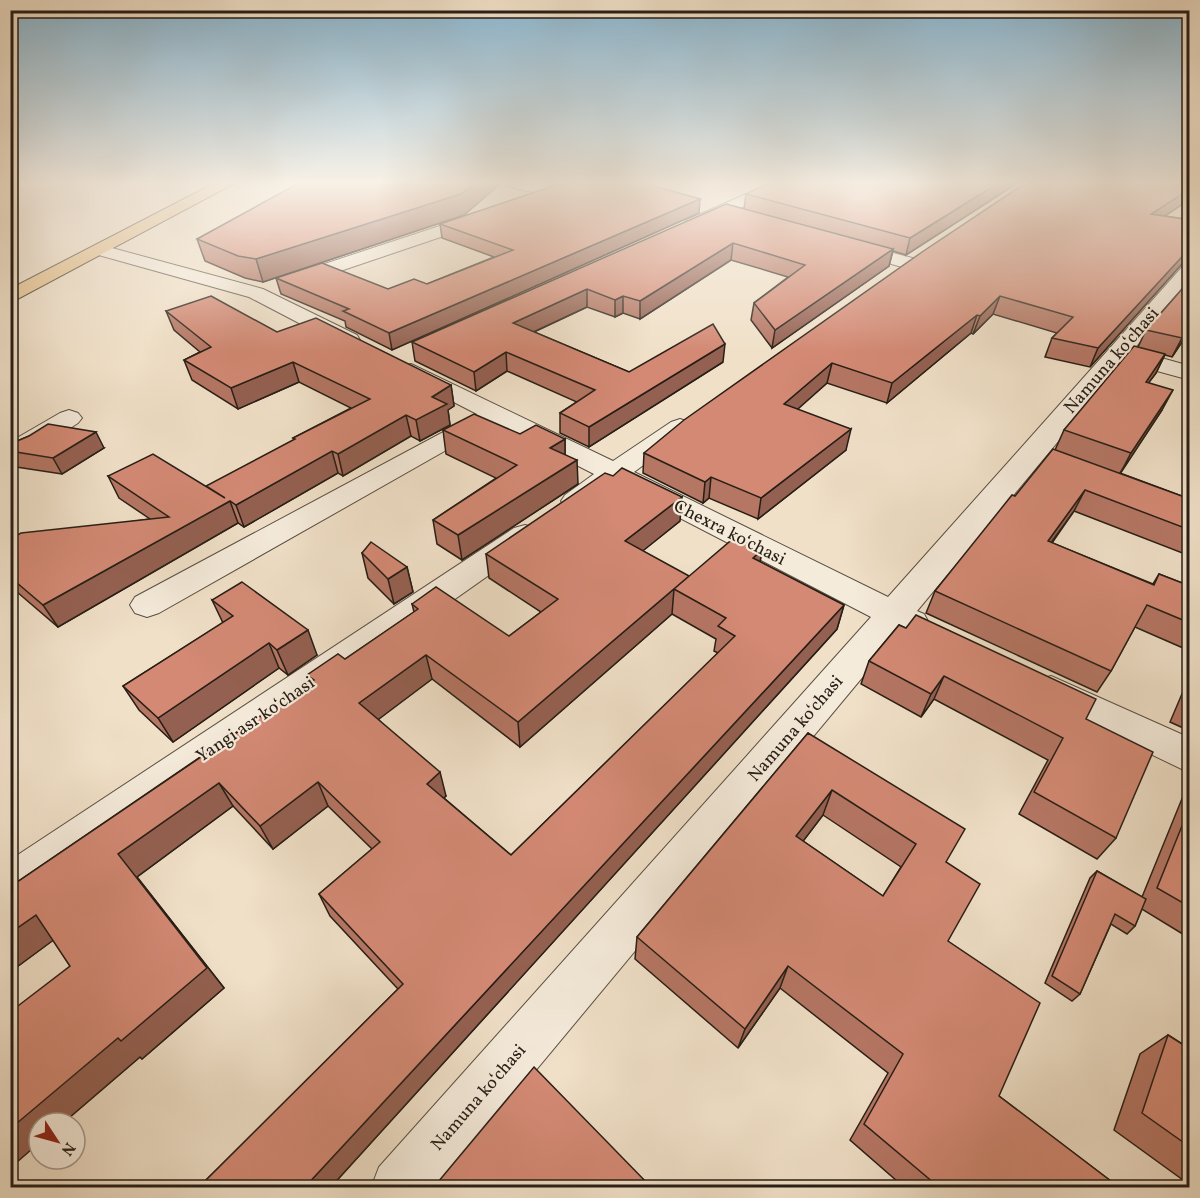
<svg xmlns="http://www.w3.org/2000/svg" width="1200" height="1198" font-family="Vollkorn,serif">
<rect width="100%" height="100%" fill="#f0e0c8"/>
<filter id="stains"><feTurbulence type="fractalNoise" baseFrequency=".00333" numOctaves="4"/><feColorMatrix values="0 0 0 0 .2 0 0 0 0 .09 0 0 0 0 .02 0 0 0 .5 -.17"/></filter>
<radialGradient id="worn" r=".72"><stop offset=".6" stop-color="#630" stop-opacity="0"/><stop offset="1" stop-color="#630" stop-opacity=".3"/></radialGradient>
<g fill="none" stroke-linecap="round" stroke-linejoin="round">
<!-- minor casing -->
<g stroke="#594e42" stroke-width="2">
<g id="minor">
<path d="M506,184L567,187L569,190C562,197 513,191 506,184Z"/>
<path d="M769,184H790L699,228H687L684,224L687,220Z"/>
<path d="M485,211L491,212L493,216L491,220L296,286H282L279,282L282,278Z"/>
<path d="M848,241L916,259L918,263L916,267L909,269L842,250L839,246L842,242Z"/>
<path d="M101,245L263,289L357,335L360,340L357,345L349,347L341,345L249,297L95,254L92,250L95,246Z"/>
<path d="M1190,264V283L1133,350L1190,366V380L1124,362L917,611L924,614L929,623L924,632L912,635L900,632L438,1188H371L379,1167L871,617L616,485C599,497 586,512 565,507L561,501L565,495L594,474L494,423L159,613L147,617L135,613L130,605L135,597L477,414L403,376L399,371L403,366L411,364L613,461L671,422L680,419L689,422L693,427L689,432L634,472L888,597L1183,266Z"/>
<path d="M69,410L78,413L82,418L78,423L37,450L10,459V442L60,413Z"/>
<path d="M525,525L536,528L540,535L536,542L26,901L10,907V860L514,528Z"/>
<path d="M1051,676L1190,738V773L1038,700L1033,690L1038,680Z"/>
</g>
</g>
<!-- highway casing -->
<g stroke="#271e16" stroke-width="2">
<path id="highway" d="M213,184H233L10,303V289Z"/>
</g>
<!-- minor -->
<use href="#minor" fill="#f5ebdb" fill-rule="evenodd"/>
<!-- highway -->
<use href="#highway" fill="#e8c084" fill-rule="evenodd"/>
</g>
<!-- wall -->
<g fill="#b57664" stroke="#271e16" stroke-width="1.5" fill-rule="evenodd">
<path d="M1016,184L906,255L893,251L889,266L772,348L751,320L754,303L788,277L731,260L640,319L623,313L615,317L587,307L534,332L629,372L723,362L589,447L560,433V413L577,402L507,371L476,391L415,361L412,342L744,209L746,194L772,186Z"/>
<path d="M1190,184V199L1165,216L1190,220V262L1181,265L1090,367L1045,357L1052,338L1057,333L993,314L973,334L971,333L887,403L827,383L797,409L846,450L758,519L709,498L703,503L643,473L644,453Z"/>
<path d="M699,213L392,350L346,327L345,321L281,294L276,278L388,289L427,284L494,257L442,238L440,224Z"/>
<path d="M464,215L263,282L245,278L205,261L197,239Z"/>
<path d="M1190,280V330L1172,357L1165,355L1156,373L1148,383L1162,410L1120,473L1190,499V556L1074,511L1052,543L1153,584L1159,574L1190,586V651L1135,627L1111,671L1097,692L926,613L935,591L1055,450L1064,430L1138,347L1146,330Z"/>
<path d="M166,311L277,332L451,385L454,406L448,410L450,425L420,441L411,436L343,476L338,473L244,527L238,523L58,627L10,586V539L150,519L119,498L108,476L207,487L294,440L293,438L351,408L299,382L238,409L192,380L184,360L200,352L174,330Z"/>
<path d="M443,430L520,434L565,439V454L578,484L462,560L437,544L433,520L496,478L446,454Z"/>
<path d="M29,436L104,448L62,474L10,466V444Z"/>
<path d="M680,521L642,551L689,577L762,550L760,562L844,605L837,629L330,1188H198L398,989L330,916L319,894L372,849L328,806L273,849L233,806L137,877L224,988L142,1059L140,1057L63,1123H39L70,966L53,940L10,972V887L310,682L307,675L345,659L414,612L412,604L509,636L541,612L489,578L486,554ZM672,614L716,639L714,651L718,653L511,855L444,798L446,796L378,719L432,679L520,747Z"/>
<path d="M362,553L407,567L413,592L394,604L368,578Z"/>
<path d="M212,600L317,655L288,675L279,668L173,742L139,710L123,686L223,623Z"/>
<path d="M899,625L1086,719L1116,838L1097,859L1019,814L1048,760L934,699L921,717L861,684L869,661Z"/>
<path d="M1190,675V731L1170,722Z"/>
<path d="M808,733L946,862L948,941L999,1096L1120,1188H905L850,1140L888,1073L780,988L738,1048L635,959L637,937ZM823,815L901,867L883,896L803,841Z"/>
<path d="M1190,779V933L1186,936L1142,909L1135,926L1127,934L1111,924L1080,994L1072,1001L1045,983L1090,878L1097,871L1142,897Z"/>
<path d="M1168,1035L1190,1049V1185L1114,1130L1140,1054Z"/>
</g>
<!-- shaded-wall -->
<g fill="#946051" stroke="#271e16" stroke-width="1.5">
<path d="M474,184H500L464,215L263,282L256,259Z"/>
<path d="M997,184H1016L906,255L910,238Z"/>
<path d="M1190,189V199L1144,230L1151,214Z"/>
<path d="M700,199L699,213L392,350L389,333Z"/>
<path d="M733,243L731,260L640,319V301Z"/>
<path d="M1190,248L1189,262L1181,265L1090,367L1098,348Z"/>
<path d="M893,249L889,266L772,348L775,330Z"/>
<path d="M587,289V307L514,341L513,323Z"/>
<path d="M623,296V313L615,317V300Z"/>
<path d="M1000,296L993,314L973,334L980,316Z"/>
<path d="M977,315L971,333L887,403L892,383Z"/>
<path d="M1190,326V330L1172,357L1182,338Z"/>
<path d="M725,344L723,362L589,447V427Z"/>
<path d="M506,352L507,371L476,391L474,372Z"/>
<path d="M1165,354L1156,373L1135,401L1146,382Z"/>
<path d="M293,362L299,382L238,409L231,388Z"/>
<path d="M832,363L827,383L781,424L784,404Z"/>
<path d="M451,385L454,406L448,410L450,425L420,441L416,420L432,397Z"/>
<path d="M1173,390L1162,410L1120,474L1131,453Z"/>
<path d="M406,415L411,436L343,476L338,454Z"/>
<path d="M851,429L846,450L758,519L761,498Z"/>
<path d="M96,432L104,448L62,474L53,458Z"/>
<path d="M565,439V462L550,448Z"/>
<path d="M332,451L338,473L244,527L236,505Z"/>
<path d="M577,460L578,484L462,560L458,535Z"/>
<path d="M711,477L709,498L703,503L705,482Z"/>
<path d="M1085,490L1074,511L1037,562L1048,541Z"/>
<path d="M682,497L680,521L624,566L625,541Z"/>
<path d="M230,501L238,523L58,627L43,605Z"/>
<path d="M762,550L758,575L753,558Z"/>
<path d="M407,567L413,592L394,604L388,579Z"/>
<path d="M674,589L672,614L520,747L518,722Z"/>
<path d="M844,605L837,629L330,1188H304Z"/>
<path d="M308,630L317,655L288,675L277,650Z"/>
<path d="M269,643L279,668L173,742L158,718Z"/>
<path d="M426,655L432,679L367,728L359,703Z"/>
<path d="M944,676L934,699L921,717L931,694Z"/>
<path d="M440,772L446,796L433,807L427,784Z"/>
<path d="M318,782L328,806L273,849L260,826Z"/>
<path d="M219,783L233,806L137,877L224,988L142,1059L140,1057L63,1123H39V1143L10,1168V1129L118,854Z"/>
<path d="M832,790L823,815L788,861L796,836Z"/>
<path d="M36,915L59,936L10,972V933Z"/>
<path d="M788,966L780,988L738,1048L745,1029Z"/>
</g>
<!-- building -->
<g fill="#d38974" stroke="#271e16" stroke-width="1.5" fill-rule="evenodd">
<path d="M297,184H474L461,194L256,259L238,256L197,239Z"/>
<path d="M559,184H647L700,199L389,333L343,311L349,309L276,278L322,263L388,289L414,279L427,284L513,250L440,224Z"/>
<path d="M766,184L772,186L774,184H997L910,238L746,194Z"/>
<path d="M1024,184H1190V189L1151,214L1190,220V248L1098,348L1052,338L1073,317L1000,296L980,316L977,315L892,383L832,363L784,404L851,429L761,498L711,477L705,482L644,453L684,420L922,252Z"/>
<path d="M726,204L893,249L775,330L754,303L805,265L733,243L640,301L623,296L615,300L587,289L513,323L629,372L713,324L725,344L589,427L560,413L595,390L506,352L474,372L412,342Z"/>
<path d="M1190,280V326L1182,338L1146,330Z"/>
<path d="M211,296L277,332L316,318L451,385L432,397L447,404L416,420L406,415L338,454L332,451L236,505L230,501L43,605L10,577V539L21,533L169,517L108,476L153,454L225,498L206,486L295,439L293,438L370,399L293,362L231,388L184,360L211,347L166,311Z"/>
<path d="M1134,346L1165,354L1146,382L1173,390L1131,453L1064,430Z"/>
<path d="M474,414L520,434L536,425L565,439L550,448L577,460L458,535L433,520L517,465L443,430Z"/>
<path d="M48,424L96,432L53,458L10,451V444L29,436Z"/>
<path d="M1053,449L1190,499V530L1085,490L1048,541L1154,585L1159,574L1190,586V623L1147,605L1111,671L935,591L1012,495L1015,496Z"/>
<path d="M622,468L682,497L625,541L689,576L518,722L426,655L359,703L440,772L427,784L511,855L735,636L718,626L726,618L674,589L735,537L762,550L753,558L844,605L304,1188H198L403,984L319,894L380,842L318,782L260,826L219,783L118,854L207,968L121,1041L118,1038L10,1129V1012L70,966L36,915L10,933V887L314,680L307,675L338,654L345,659L418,609L412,604L436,587L509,636L558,599L486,554L605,473L613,476Z"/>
<path d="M371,542L407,567L388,579L362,553Z"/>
<path d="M242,582L308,630L277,650L269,643L158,718L123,686L233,616L212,600Z"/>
<path d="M916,615L1096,699L1086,719L1153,752L1116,838L1034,792L1063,738L944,676L931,694L869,661L899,625L906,628Z"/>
<path d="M808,733L965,829L946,862L980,884L948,941L1040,1003L999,1096L1120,1188H940L864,1124L903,1054L788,966L745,1029L637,937ZM832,790L916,844L883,896L796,836Z"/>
<path d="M1190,806V907L1157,888Z"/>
<path d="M1097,871L1146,899L1135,926L1115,914L1080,994L1052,976Z"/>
<path d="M1168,1035L1190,1049V1147L1142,1113Z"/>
<path d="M534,1067L652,1188H433Z"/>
</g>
<!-- sky -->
<linearGradient id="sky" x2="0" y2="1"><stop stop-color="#89b8d4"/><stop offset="0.52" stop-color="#f8f1e6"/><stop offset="1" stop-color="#f8f1e6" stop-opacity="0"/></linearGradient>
<rect width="1200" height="352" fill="url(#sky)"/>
<g text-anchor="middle" stroke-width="4.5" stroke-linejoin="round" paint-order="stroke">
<!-- street labels -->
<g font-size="18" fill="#271e16" stroke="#f5ebdb">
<text transform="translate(1111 360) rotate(-49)" y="6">Namuna koʻchasi</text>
<text transform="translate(730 532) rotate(27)" y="6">Chexra koʻchasi</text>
<text transform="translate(255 719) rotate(-34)" y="6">Yangi asr koʻchasi</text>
<text transform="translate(795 728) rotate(-49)" y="6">Namuna koʻchasi</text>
<text transform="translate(478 1097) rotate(-49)" y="6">Namuna koʻchasi</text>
</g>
</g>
<!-- margin -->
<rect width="1200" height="1198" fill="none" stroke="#f0e0c8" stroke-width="36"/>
<rect x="12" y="12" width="1176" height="1174" fill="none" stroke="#271e16" stroke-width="3"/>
<rect x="18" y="18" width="1164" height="1162" fill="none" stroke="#271e16" stroke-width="1.5"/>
<!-- north arrow -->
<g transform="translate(57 1141) rotate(126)"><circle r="28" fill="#f5ebdb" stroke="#a3998c" stroke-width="1.5"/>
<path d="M0-4.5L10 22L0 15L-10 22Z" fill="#8f2418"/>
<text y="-9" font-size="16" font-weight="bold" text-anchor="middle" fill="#271e16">N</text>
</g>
<rect width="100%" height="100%" filter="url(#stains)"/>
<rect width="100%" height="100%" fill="url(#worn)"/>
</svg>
